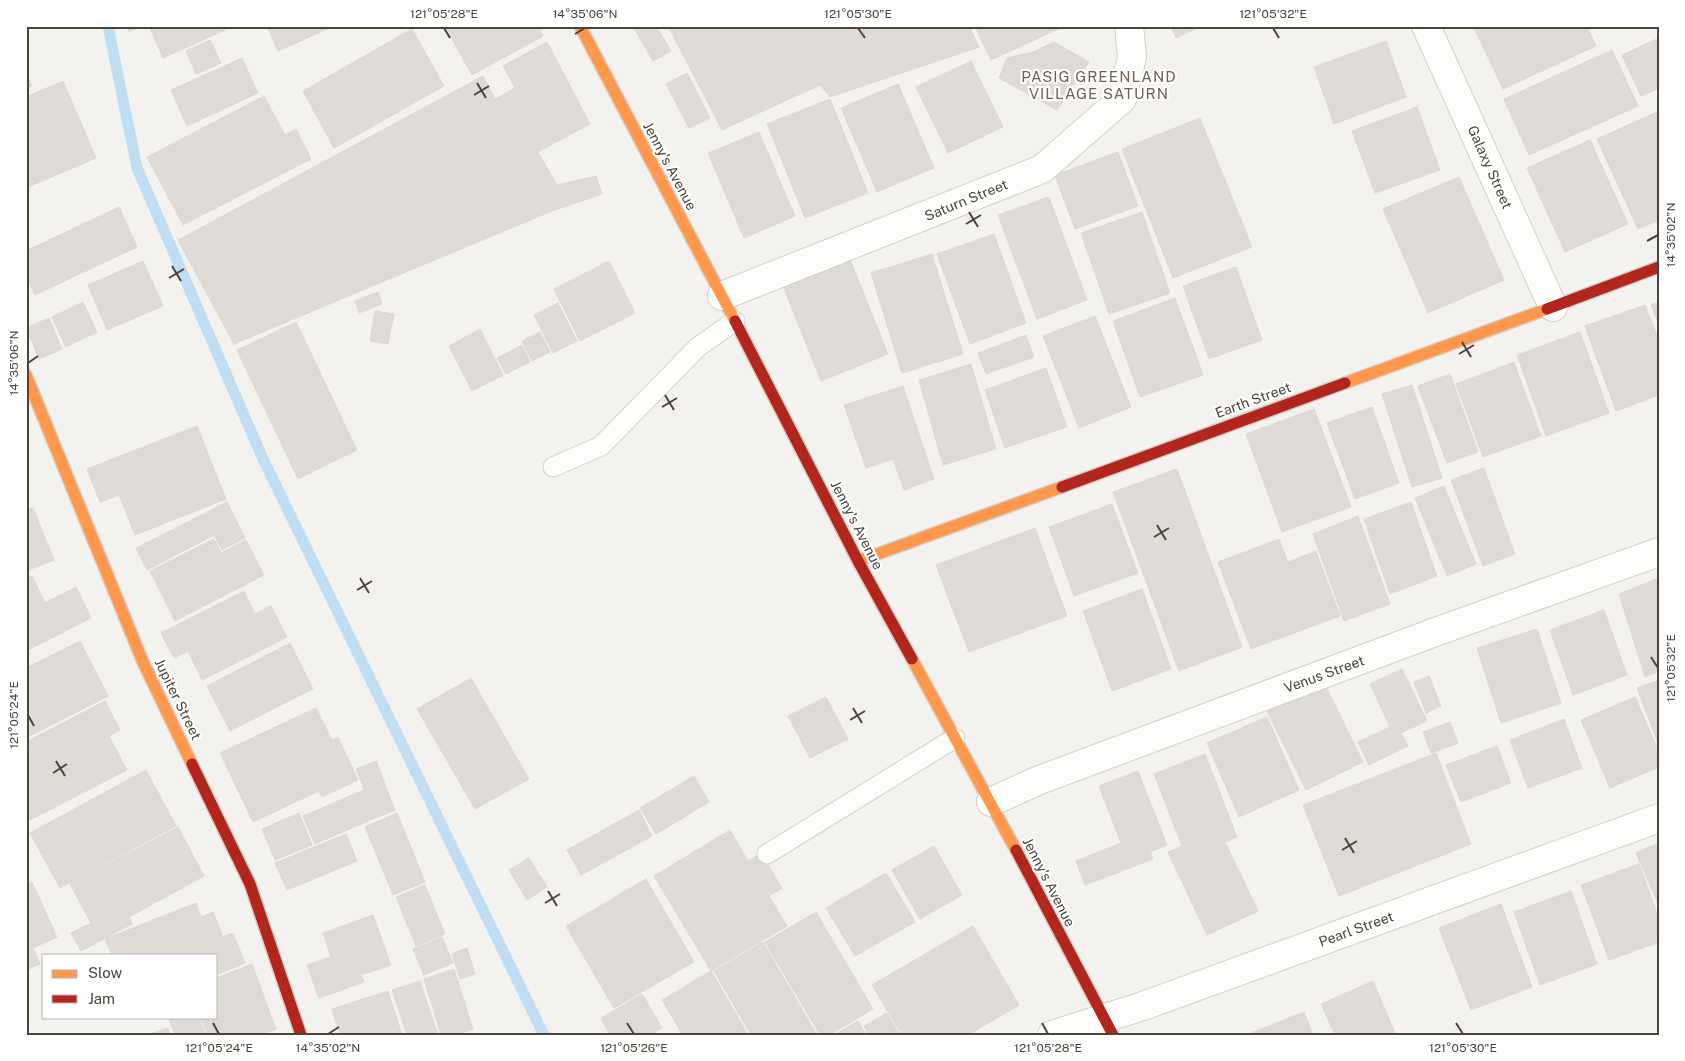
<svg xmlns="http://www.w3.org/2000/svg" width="1685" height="1061" font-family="'Public Sans',sans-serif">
<rect width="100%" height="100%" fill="#f4f2ee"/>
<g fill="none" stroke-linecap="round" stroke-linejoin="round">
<!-- stream -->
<path stroke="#c0ddf1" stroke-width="11" d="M108,26L137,168L263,459L544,1035"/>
</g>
<!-- building -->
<g fill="#dedbd6" stroke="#dcd9d4">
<path d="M128,26H142L129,32Z"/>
<path d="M149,26H223L225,30L163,58Z"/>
<path d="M267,26H334L278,51Z"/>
<path d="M445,26H538L543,36L472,75Z"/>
<path d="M633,26H656L671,51L653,61Z"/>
<path d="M668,26H969L979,47L830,97L820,85L722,130Z"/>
<path d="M975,26H1065L991,60Z"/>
<path d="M1171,26H1201L1176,38Z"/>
<path d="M1482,26H1587L1596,46L1503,89L1475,30Z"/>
<path d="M412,29L444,86L334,148L303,91Z"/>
<path d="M1659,38V88L1641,96L1622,55Z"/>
<path d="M210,40L221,63L196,74L186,51Z"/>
<path d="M1386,41L1406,97L1334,124L1314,67Z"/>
<path d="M547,42L590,124L538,152L557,185L596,176L602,194L552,211L234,344L178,240L483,76L495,99L515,88L503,66Z"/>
<path d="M1054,42L1089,62L1057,110L999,78L1007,58L1033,52Z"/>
<path d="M1612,50L1638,106L1529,155L1504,99Z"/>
<path d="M242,58L258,93L187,126L171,90Z"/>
<path d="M971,61L1003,127L948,153L916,87Z"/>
<path d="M687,73L710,118L689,128L666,84Z"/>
<path d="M26,74L32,86L26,88Z"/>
<path d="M63,81L96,158L26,188V97Z"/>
<path d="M898,84L934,168L877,192L841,108Z"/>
<path d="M264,96L285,135L296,129L311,159L183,225L147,157Z"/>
<path d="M830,99L868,193L805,218L767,124Z"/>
<path d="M1417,107L1440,170L1375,193L1352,131Z"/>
<path d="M1659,111V220L1638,229L1597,139Z"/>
<path d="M1200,118L1252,247L1173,278L1122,149Z"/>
<path d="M759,132L795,216L744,238L708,153Z"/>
<path d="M1590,140L1628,224L1565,252L1527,168Z"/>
<path d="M1118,152L1138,206L1075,229L1055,175Z"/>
<path d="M1459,177L1504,280L1428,313L1383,209Z"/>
<path d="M1049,197L1087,300L1037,319L998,215Z"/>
<path d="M119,207L137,247L35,295L26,276V251Z"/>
<path d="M1142,212L1170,293L1109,314L1081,233Z"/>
<path d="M994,234L1026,323L970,344L937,254Z"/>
<path d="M932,254L963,354L902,373L871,273Z"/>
<path d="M850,259L888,354L821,381L783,286Z"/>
<path d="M143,261L163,306L107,330L88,285Z"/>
<path d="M609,261L635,313L580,341L554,289Z"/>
<path d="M1236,267L1262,340L1209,359L1183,286Z"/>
<path d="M378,292L382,304L359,313L355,301Z"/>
<path d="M1175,298L1203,375L1140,397L1113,321Z"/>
<path d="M83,302L97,332L66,347L52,317Z"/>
<path d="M1659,302V325L1651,305Z"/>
<path d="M558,303L577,341L553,353L534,315Z"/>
<path d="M1645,305L1659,341V395L1616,411L1585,326Z"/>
<path d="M375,311L394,314L388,344L370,341Z"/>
<path d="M1095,316L1131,407L1079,428L1043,336Z"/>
<path d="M49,318L62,349L39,359L26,328Z"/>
<path d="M296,322L357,450L298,479L237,350Z"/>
<path d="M480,329L503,375L472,391L449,346Z"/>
<path d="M540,332L550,352L532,361L522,341Z"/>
<path d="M1580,332L1609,413L1546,436L1517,355Z"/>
<path d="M1026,335L1034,357L986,374L978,353Z"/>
<path d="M522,345L530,362L506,374L497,358Z"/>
<path d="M1514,362L1541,436L1483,457L1456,384Z"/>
<path d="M971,364L996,449L943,465L919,380Z"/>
<path d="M1046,368L1067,427L1005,448L985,390Z"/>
<path d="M1450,374L1478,452L1447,463L1418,386Z"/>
<path d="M1412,385L1442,478L1412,487L1382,394Z"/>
<path d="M903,386L934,479L904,490L893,459L866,468L844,405Z"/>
<path d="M1372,407L1399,483L1355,499L1327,423Z"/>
<path d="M1314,409L1351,507L1282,532L1246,434Z"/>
<path d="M197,426L226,499L135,535L119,495L100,502L87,469Z"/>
<path d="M1484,468L1515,554L1483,566L1451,480Z"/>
<path d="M1177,469L1242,647L1179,671L1113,492Z"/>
<path d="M1444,486L1476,564L1447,576L1415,498Z"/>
<path d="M227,502L245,538L222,550L214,535L147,570L136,548Z"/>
<path d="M1411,502L1437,576L1390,594L1364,519Z"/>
<path d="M1112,504L1138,573L1074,596L1049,527Z"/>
<path d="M33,508L54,560L26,571V511Z"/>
<path d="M1358,516L1390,604L1344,621L1313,534Z"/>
<path d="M1035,528L1067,616L969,652L936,565Z"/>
<path d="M214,539L221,553L246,540L264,575L175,621L150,571Z"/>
<path d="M1279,539L1288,562L1316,551L1340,616L1251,649L1218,562Z"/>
<path d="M32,576L45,603L76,587L91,618L26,651V579Z"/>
<path d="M1659,578V671L1645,677L1619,594Z"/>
<path d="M1142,589L1171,669L1112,691L1083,611Z"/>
<path d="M244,591L255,614L271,606L287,637L202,680L188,651L174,658L161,633Z"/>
<path d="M1604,610L1627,675L1573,695L1550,630Z"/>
<path d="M1537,629L1561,703L1501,723L1477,648Z"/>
<path d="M80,641L108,696L26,738V668Z"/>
<path d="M290,643L313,689L230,731L207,686Z"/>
<path d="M1402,669L1427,721L1401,733L1408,746L1369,765L1358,742L1390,727L1370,684Z"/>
<path d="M1429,676L1441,706L1426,713L1414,682Z"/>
<path d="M471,678L529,779L475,809L417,709Z"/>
<path d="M1659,680V746L1637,688Z"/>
<path d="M1323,681L1363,762L1306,790L1266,709Z"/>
<path d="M826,697L848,739L810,758L788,716Z"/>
<path d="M1635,697L1659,752V767L1610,788L1581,720Z"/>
<path d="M105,701L120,730L109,736L127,770L30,820L26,812V742Z"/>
<path d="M316,708L332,740L338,737L358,780L322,797L319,791L253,822L220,753Z"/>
<path d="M1267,717L1299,790L1239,817L1207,743Z"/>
<path d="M1564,719L1582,768L1528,788L1510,740Z"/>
<path d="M1450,722L1458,743L1431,753L1423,732Z"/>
<path d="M1497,746L1511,783L1461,802L1446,765Z"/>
<path d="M1436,753L1471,844L1339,896L1303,805Z"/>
<path d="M1205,754L1237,837L1225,842L1258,911L1207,935L1168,852L1182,846L1154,774Z"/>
<path d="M376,761L395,810L376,818L356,769Z"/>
<path d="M146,770L176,826L60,888L30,833Z"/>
<path d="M1138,771L1167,845L1150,852L1153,859L1085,885L1076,861L1121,843L1099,786Z"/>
<path d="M694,776L709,802L656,834L640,808Z"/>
<path d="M364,790L375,818L315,844L303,816Z"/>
<path d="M639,810L652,836L581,875L567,850Z"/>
<path d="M299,813L312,845L275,860L262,829Z"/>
<path d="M397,813L425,882L393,895L365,827Z"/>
<path d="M178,827L204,876L129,917L132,924L81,951L71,933L91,923L70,884Z"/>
<path d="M730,830L748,861L761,853L782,888L769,896L787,926L711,971L654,876Z"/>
<path d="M346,834L357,861L287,890L275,863Z"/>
<path d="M1659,843V906L1636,853Z"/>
<path d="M934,846L962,895L920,919L892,870Z"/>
<path d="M529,858L547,887L527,900L509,870Z"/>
<path d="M1639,864L1659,919V942L1609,960L1581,885Z"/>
<path d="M886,873L915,922L855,956L826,908Z"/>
<path d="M646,879L694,962L614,1008L566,926Z"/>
<path d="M32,882L57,937L33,948L40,964L26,970V885Z"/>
<path d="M425,885L445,934L416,946L396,897Z"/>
<path d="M1571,891L1597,964L1540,985L1514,912Z"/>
<path d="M196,903L201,917L213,912L223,937L233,933L245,963L216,975V955H112L105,939Z"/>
<path d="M1501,904L1532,987L1471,1010L1439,928Z"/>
<path d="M816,912L873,1009L829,1035H820L765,942Z"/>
<path d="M373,915L391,965L361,975L364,982L319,998L307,965L331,957L323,933Z"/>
<path d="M973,926L1019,1005L968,1035H902L872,985Z"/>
<path d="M442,937L453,963L424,975L413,949Z"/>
<path d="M763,942L817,1035H751L714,971Z"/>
<path d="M467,948L475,974L460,979L452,954Z"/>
<path d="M252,964L276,1029L260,1035H207L201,1017H216V978Z"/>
<path d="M454,969L473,1029L456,1035H441L424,979Z"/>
<path d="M711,971L748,1035H683L662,1000Z"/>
<path d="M420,981L438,1035H407L392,990Z"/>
<path d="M1373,981L1396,1035H1335L1321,1004Z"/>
<path d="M388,991L402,1035H340L332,1009Z"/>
<path d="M642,994L662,1028L650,1035H610L601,1018Z"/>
<path d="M1304,1012L1313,1035H1252L1251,1033Z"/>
<path d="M887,1013L900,1035H869L864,1026Z"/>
<path d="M168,1017H199L205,1035H175Z"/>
<path d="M858,1021L866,1035H834Z"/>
<path d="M168,1028L170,1035H147Z"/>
</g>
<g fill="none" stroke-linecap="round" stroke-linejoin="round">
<!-- lane casing -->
<g stroke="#d2d0cb" stroke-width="21">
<g id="lane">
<path d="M553,467L601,446L698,347L735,321"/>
<path d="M767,854L955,738"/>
</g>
</g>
<!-- street casing -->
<g stroke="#d2d0cb" stroke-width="30">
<g id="street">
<path d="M1426,26L1553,307"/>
<path d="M722,296L1042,169L1122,99L1132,57L1129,26"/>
<path d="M991,802L1037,781L1438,631L1659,552"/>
<path d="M1052,1035L1143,1006L1659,818"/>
</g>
</g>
<!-- slow casing -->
<g stroke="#d3cfc5" stroke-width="14">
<g id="slow">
<path d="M580,26L735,321"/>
<path d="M26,375L143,662L192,764"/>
<path d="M1345,383L1547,309"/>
<path d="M858,561L1062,487"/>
<path d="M912,659L1016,850"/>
</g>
</g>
<!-- jam casing -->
<g stroke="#d3cfc5" stroke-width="14">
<g id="jam">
<path d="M1547,309L1659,267"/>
<path d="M735,321L858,561L912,659"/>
<path d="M1062,487L1345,383"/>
<path d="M192,764L250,884L301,1035"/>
<path d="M1016,850L1113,1035"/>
</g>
</g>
<!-- lane -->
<use href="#lane" stroke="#fdfdfc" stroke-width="19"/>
<!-- street -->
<use href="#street" stroke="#fdfdfc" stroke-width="28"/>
<!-- slow -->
<use href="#slow" stroke="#ff974d" stroke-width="11"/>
<!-- jam -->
<use href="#jam" stroke="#b3261e" stroke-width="11"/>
</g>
<!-- ticks -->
<path fill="none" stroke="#4b4439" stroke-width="2" d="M444,28L450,38M858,28L865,38M1273,28L1279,38M575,34L585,28M477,83L486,98M474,95L489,86M969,212L978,227M966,224L981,215M1647,241L1658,235M172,266L181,281M169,278L184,269M1462,342L1471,357M1459,354L1474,345M28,363L38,356M665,395L674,410M662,407L677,398M1157,525L1166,540M1154,537L1169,528M360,578L369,593M357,590L372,581M1651,657L1658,668M853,708L862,723M28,715L34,726M850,720L865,711M56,761L65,776M53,773L67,764M1345,838L1354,853M1342,850L1357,841M548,891L557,906M545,903L560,894M213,1023L219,1034M627,1023L634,1034M1042,1023L1048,1034M1456,1023L1463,1034M328,1034L339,1027"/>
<g text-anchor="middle" stroke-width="4.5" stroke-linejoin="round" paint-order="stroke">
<!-- street labels -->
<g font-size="14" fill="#4b4439" stroke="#fff">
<text transform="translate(670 166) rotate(62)" y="5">Jenny's Avenue</text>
<text transform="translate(1490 167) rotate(66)" y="5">Galaxy Street</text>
<text transform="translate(966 200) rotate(-22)" y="5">Saturn Street</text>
<text transform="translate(1253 400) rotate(-20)" y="5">Earth Street</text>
<text transform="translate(857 525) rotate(63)" y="5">Jenny's Avenue</text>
<text transform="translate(1324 674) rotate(-20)" y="5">Venus Street</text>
<text transform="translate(178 699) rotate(64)" y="5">Jupiter Street</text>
<text transform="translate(1049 882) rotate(63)" y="5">Jenny's Avenue</text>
<text transform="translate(1356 929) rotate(-20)" y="5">Pearl Street</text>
</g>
<!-- neighbourhood labels -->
<g font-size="15" letter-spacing="1" fill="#6e6250" stroke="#fff">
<text x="1099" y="82">PASIG GREENLAND<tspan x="1099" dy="17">VILLAGE SATURN</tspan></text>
</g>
</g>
<!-- border -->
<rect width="1685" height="1061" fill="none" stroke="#ffffff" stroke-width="55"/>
<!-- legend -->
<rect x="42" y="954" width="175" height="65" fill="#ffffff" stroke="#b7b4b0"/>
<rect x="52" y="970" width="25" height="8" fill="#ff974d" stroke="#b7b4b0"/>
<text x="88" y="978" font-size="15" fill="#4b4439">Slow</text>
<rect x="52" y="995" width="25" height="8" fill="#b3261e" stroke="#b7b4b0"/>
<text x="88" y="1004" font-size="15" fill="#4b4439">Jam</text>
<rect x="28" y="28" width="1630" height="1006" fill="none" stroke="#4b4439" stroke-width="2"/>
<g font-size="12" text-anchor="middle" fill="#4b4439">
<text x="444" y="18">121°05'28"E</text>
<text x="585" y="18">14°35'06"N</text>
<text x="858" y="18">121°05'30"E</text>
<text x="1273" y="18">121°05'32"E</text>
<text transform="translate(1671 235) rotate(-90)" y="4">14°35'02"N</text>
<text transform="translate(14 363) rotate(-90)" y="4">14°35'06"N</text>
<text transform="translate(1671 668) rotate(-90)" y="4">121°05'32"E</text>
<text transform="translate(14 715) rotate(-90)" y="4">121°05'24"E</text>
<text x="219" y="1052">121°05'24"E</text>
<text x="328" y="1052">14°35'02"N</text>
<text x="634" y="1052">121°05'26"E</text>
<text x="1048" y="1052">121°05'28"E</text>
<text x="1463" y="1052">121°05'30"E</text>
</g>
</svg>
